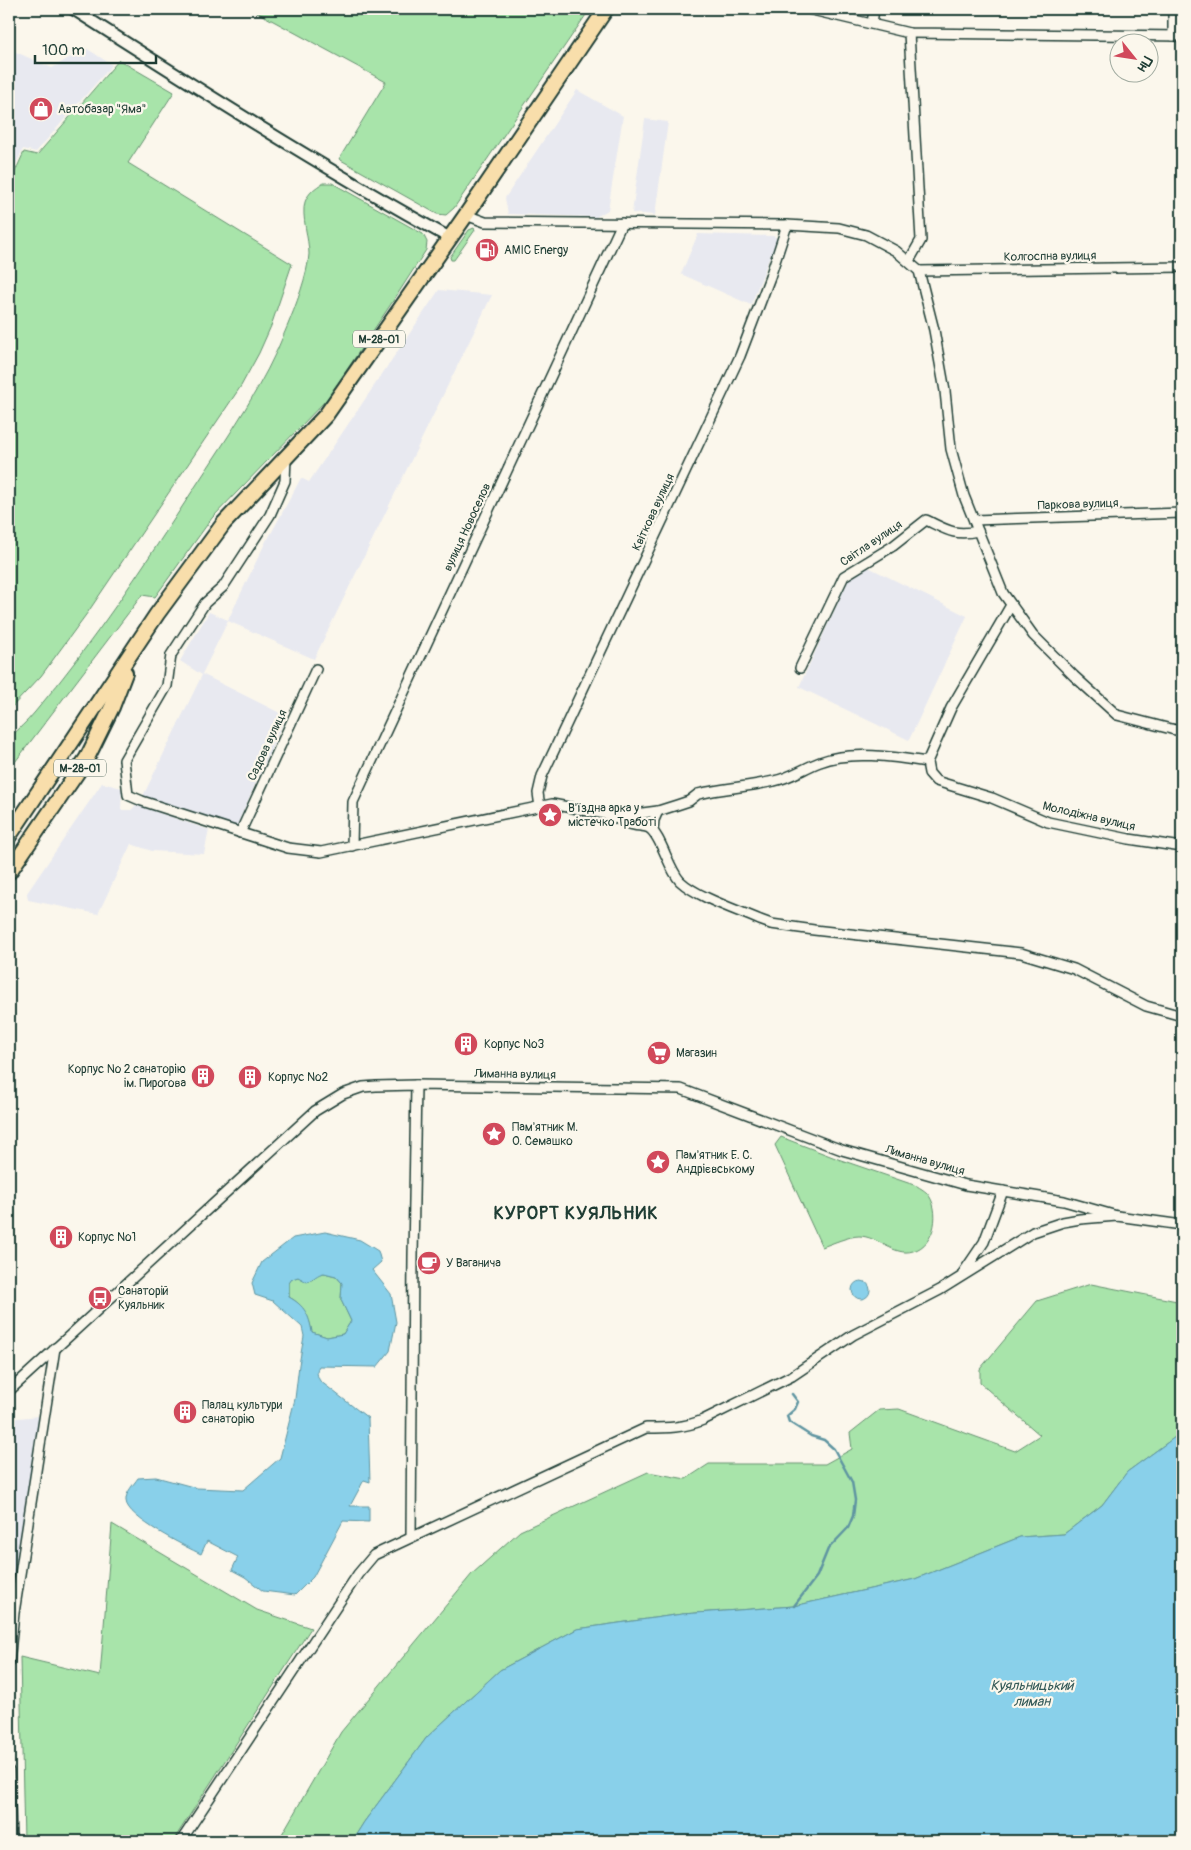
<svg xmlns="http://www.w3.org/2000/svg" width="1191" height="1850" font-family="Pangolin,sans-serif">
<rect width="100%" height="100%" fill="#fbf7ec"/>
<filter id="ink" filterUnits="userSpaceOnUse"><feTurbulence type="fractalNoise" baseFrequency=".02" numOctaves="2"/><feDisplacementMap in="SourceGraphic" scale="10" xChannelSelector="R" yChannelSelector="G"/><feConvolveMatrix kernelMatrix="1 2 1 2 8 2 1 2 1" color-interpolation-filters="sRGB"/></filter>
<g filter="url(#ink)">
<!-- built -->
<g fill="#e8e9f0">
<path d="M86,48L112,65L36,152L23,149L9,179V49L52,68Z"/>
<path d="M577,90L623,116L608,210L596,217L508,214L505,198Z"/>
<path d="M645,119L668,122L655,215L632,213Z"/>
<path d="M698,234L774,236L776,238V241L751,305L681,274Z"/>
<path d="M439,290L492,295L314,659L228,621L202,674L286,716L236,827L143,796L202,675L180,661L209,612L228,620L267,539H268L301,478L309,482Z"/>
<path d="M866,566L967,616L909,740L799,687L850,577Z"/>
<path d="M102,783L122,788L121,810H131L136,805L209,830L204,854L152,851L131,844L98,914L28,900L27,893Z"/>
<path d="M39,1416L12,1599L9,1630V1419Z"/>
</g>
<!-- green -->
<g fill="#a8e4aa" stroke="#64906f">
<path d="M251,9H590L454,208L446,215L437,214L339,159L386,82Z"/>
<path d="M119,60L174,92L128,163L292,264L271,326L259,353L241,386L88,612L41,676L9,710V185L24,152L37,155Z"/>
<path d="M323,183H332L423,234L427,242L426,250L397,295L328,398L212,518L155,597L142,595L12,766L9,764V739C17,730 27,722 35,712C94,642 145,564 195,487C229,435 264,385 287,327C295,308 308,274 309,254C309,239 301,216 305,202C308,193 316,187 323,183Z"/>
<path d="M474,228L475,230L454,260H451L450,257L469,230Z"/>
<path d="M781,1137L838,1159L917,1186C920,1188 924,1190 927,1193C941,1209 936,1245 913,1251C894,1257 878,1236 859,1236C849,1236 831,1244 822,1247L775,1145Z"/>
<path d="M324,1273L336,1276L342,1283L341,1300L351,1321L343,1334L327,1337L312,1332C309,1317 304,1305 289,1297V1283L291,1279L298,1277L312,1280L318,1274Z"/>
<path d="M1091,1284L1182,1302V1432L1127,1472L1102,1505L1064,1534L1020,1537L915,1579L794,1606L682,1614L577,1629L500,1670L427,1737L364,1822L352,1841H278L341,1732L472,1574L520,1531L648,1472L686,1479L709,1464H825L852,1449L850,1433L879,1410L899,1409L1015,1451L1040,1435L980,1383V1369L1037,1301Z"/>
<path d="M112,1524L257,1610L311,1628L173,1841H24L20,1657L100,1676Z"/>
</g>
<!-- water -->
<g fill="#89d0ea" stroke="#5f95a1" fill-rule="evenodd">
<path d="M325,1232L360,1240L378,1251L381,1262L372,1270L391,1294L396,1322L390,1351L377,1367L319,1366C316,1371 317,1376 320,1381L368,1418L370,1482L364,1480L350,1506H369V1522L343,1521L313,1577L295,1595L263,1591L245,1577L232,1570L238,1557L207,1541L201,1554C186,1547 127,1518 126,1501C125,1493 134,1484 138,1478L156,1477L197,1488L243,1490L280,1458L295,1399L299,1365L304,1336L302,1327L273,1301L255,1295L252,1283L262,1262L293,1238ZM324,1273L336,1276L342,1283L341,1300L351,1321L343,1334L327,1337L312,1332C309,1315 305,1306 289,1297V1283L292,1279L298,1277L307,1282C314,1279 317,1274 324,1273Z"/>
<circle cx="861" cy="1290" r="9"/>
<path d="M1182,1432V1841H352L364,1822L427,1737L500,1670L577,1629L682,1614L794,1606L915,1579L1020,1537L1064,1534L1102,1505L1127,1472Z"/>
</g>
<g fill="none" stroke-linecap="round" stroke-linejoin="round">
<!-- stream -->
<path stroke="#5f95a1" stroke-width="2.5" d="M792,1394L798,1402L795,1409L787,1416L789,1422L811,1436L824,1440L834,1449L852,1482L855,1500L853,1516L848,1528L828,1549L817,1576L794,1606"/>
<!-- minor casing -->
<g stroke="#1f3d34" stroke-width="12">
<g id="minor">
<path d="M808,9L909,33L1182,36"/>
<path d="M872,24L874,9"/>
<path d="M1173,36V9"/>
<path d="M466,215L485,222L787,225L839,228L866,235L896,251L919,271L934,330L945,391L951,449L964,496L1003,593L1033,635L1074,676L1117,715L1171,729L1182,731"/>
<path d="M909,261L921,240L909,33"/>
<path d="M919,271L1182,267"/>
<path d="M286,458L285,481L270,515L223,587L205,603L171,655L167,686L124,760L128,795L142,801L288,848L321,852L552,804L610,815H627L658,811L677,805L689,801L698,794C723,788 749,787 774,781C790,778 804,768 820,762C849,750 896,757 927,762"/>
<path d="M974,520L1182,513"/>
<path d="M1011,605L951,708L927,762L929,773L936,781L992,798L1048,822L1129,839L1182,847"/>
<path d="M800,668L844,576L893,546L926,520C947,530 954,536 978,531"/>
<path d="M540,807L538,793L542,776L740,356L770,277L787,225"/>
<path d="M613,817C620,820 627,824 634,825C639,826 645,826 649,828C661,835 668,868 680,881C697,897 737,910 760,920L771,924L814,930L1021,953L1074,969L1146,1006L1182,1016"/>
<path d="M653,831L654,820L658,811"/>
<path d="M240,833L316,669"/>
<path d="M352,846L353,802L622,223"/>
<path d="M963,1273L984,1242L1003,1191"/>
<path d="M9,1391L315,1111L343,1094L363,1087L376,1086L416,1085L681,1089L842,1150L966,1185L1064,1201L1117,1216"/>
<path d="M411,1537L413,1256L416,1085"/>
<path d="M9,1663L14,1613L55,1348"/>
<path d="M9,1771L11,1841"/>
<path d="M181,1841L358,1574L374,1555L646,1428C667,1428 684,1428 703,1420L792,1376L853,1335L940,1290L1033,1232L1063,1222L1080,1219L1117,1216L1182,1225"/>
</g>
</g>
<!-- tertiary casing -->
<g stroke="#1f3d34" stroke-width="14">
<path id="tertiary" d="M73,9C197,88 321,167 450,238"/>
</g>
<!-- trunk casing -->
<g stroke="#1f3d34" stroke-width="18">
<g id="trunk">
<path d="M9,836L157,614L224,523L326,415L466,215L606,9"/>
<path d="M9,872L87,758L112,707L125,673"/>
</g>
</g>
<!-- minor -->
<use href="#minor" stroke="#fbf7ec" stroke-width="9"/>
<!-- tertiary -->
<use href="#tertiary" stroke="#fbf7ec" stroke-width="10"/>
<!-- trunk -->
<use href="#trunk" stroke="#f8deab" stroke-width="14"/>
</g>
</g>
<!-- icons -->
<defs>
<g id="shop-disc" transform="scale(1.25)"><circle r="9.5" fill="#d1495b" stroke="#fbf7ec"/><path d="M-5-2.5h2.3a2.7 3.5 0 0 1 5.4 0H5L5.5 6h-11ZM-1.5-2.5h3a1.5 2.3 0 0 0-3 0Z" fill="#fff"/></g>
<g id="fuel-disc" transform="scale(1.25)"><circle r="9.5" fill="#d1495b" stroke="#fbf7ec"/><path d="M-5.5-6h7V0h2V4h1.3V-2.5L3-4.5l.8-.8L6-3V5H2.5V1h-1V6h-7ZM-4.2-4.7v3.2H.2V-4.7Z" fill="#fff"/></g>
<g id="sight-disc" transform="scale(1.25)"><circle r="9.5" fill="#d1495b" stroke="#fbf7ec"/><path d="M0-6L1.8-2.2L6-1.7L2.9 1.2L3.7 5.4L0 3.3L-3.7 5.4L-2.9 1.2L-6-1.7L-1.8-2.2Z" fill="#fff"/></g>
<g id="building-disc" transform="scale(1.25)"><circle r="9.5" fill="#d1495b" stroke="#fbf7ec"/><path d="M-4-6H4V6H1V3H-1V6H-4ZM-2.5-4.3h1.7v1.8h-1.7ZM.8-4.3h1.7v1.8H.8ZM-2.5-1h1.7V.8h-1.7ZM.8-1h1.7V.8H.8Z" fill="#fff"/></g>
<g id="supermarket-disc" transform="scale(1.25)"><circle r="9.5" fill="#d1495b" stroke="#fbf7ec"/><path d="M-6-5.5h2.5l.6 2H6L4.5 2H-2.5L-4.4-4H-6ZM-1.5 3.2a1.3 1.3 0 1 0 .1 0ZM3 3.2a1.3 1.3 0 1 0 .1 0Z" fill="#fff"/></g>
<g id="cafe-disc" transform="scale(1.25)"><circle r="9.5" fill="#d1495b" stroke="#fbf7ec"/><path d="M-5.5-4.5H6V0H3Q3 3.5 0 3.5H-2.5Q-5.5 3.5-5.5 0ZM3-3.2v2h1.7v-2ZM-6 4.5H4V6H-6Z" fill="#fff"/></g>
<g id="bus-disc" transform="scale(1.25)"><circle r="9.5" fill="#d1495b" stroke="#fbf7ec"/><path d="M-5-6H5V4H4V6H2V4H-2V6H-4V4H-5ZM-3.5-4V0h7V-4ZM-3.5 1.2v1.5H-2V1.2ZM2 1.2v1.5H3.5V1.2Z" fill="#fff"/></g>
</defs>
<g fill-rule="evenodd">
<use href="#shop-disc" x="41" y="109"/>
<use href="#fuel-disc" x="487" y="250"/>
<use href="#sight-disc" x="550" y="815"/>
<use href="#building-disc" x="466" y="1044"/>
<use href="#supermarket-disc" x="659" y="1053"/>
<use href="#building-disc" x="203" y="1076"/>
<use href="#building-disc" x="250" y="1077"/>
<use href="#sight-disc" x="494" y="1134"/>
<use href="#sight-disc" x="658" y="1162"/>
<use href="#building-disc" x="61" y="1237"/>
<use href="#cafe-disc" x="429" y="1263"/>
<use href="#bus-disc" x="100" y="1298"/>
<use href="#building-disc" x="185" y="1412"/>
</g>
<g text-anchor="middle" stroke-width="4.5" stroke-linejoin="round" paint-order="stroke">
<!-- shield labels -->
<g fill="#fbf7ec" stroke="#61756b" stroke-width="1">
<rect x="353" y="330.5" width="52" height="17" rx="4"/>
<rect x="54" y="759.5" width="52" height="17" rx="4"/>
</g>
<g font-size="11" font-weight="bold" fill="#1f3d34">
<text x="379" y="343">М-28-01</text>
<text x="80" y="772">М-28-01</text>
</g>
<!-- poi labels -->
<g font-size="12" fill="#1f3d34" stroke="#fbf7ec" text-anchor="start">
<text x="58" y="113">Автобазар "Яма"</text>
<text x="504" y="254">AMIC Energy</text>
<text x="568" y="812">В'їздна арка у<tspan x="568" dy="14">містечко Тработі</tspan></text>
<text x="484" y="1048">Корпус №3</text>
<text x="676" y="1057">Магазин</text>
<text x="186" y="1073" text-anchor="end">Корпус № 2 санаторію<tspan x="186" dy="14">ім. Пирогова</tspan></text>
<text x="268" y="1081">Корпус №2</text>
<text x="512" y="1131">Пам'ятник М.<tspan x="512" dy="14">О. Семашко</tspan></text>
<text x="676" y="1159">Пам'ятник Е. С.<tspan x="676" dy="14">Андрієвському</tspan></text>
<text x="78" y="1241">Корпус №1</text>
<text x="446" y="1267">У Ваганича</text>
<text x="118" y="1295">Санаторій<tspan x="118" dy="14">Куяльник</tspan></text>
<text x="202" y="1409">Палац культури<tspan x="202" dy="14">санаторію</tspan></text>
</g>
<!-- street labels -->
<g font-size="12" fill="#1f3d34" stroke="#fbf7ec">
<text transform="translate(1050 256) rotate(-1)" y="4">Колгоспна вулиця</text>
<text transform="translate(1078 504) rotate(-2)" y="4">Паркова вулиця</text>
<text transform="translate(653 512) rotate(-65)" y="4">Квіткова вулиця</text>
<text transform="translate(467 527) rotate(-65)" y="4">вулиця Новоселов</text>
<text transform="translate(871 543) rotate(-34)" y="4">Світла вулиця</text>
<text transform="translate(267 745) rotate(-65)" y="4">Садова вулиця</text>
<text transform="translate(1089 816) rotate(13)" y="4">Молодіжна вулиця</text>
<text transform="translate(515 1074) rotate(1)" y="4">Лиманна вулиця</text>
<text transform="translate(925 1160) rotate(16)" y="4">Лиманна вулиця</text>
</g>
<!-- water labels -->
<g font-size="14" font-style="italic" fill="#345a58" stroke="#fbf7ec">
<text x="1032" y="1690">Куяльницький<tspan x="1032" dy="16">лиман</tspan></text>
</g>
<!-- district labels -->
<g font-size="18" font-weight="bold" letter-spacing="1" fill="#1f3d34" stroke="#fbf7ec">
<text x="576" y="1219">КУРОРТ КУЯЛЬНИК</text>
</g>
</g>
<!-- margin -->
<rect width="1191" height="1850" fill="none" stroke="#fbf7ec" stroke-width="30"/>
<rect x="15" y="15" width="1161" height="1820" fill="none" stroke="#1f3d34" stroke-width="2" filter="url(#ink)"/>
<!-- north arrow -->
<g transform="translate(1134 58) rotate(120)"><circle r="24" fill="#fbf7ec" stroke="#a3ada2"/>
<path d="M0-4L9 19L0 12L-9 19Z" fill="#d1495b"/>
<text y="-8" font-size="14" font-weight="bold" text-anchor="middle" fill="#1f3d34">Пн</text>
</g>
<!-- scale -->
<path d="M35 55v8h121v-8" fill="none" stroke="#1f3d34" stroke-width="2.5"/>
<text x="42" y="55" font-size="15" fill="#1f3d34" stroke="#fbf7ec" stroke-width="4" paint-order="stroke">100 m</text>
</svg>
